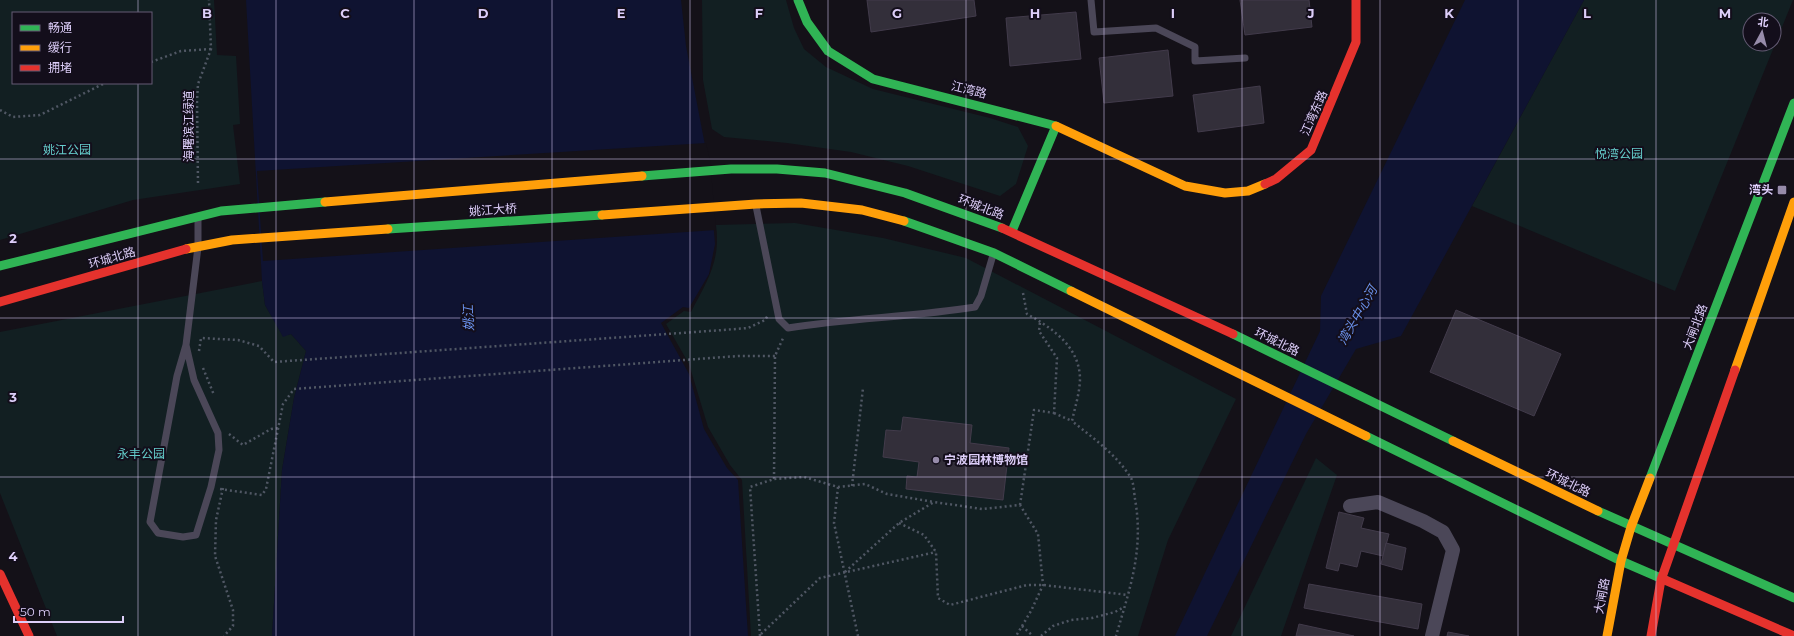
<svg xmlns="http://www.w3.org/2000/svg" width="1794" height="636" font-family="Montserrat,'Noto Sans SC',sans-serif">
<rect width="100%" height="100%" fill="#141118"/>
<!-- green -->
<g fill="#121f22" fill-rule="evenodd">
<path d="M0,0H214L217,55L236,56L240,124L233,125L240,184L133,200L0,240ZM13,13H151V83H13Z"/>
<path d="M702,0H786L794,28L804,49L826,67L873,89L990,118L1018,127L1028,146L1016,184L1000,196L908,166L851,152L787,143L724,137L712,129L703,80Z"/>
<path d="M1584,0H1793L1675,291L1472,206ZM1750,20H1774V44H1750Z"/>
<path d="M795,223L883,238L966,258L1236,399L1168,540L1138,636H751L742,480L730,465L708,427L689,364L666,324L684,311L691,312C707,281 721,261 716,225Z"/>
<path d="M262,281L265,305L283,336L291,334L306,351L294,398L282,470L272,636H57L0,493V332Z"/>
<path d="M1316,458L1337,475L1281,636H1231Z"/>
</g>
<!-- water -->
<g fill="#0f1331">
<path d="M246,0H681L686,46L708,161L715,244L709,274L689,308L683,307L661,323L689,374L704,429L727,468L738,480L748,636H272L282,470L294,398L306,351L291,334L283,337L265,305L262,281Z"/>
<path d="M1465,0H1584L1401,336L1356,349L1306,434L1207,636H1175L1320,331L1321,296Z"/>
</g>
<!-- pier -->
<path fill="#141118" d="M706,143L710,160L716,230L263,261L257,171Z"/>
<!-- building -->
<g fill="#332f3a" stroke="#423b4b">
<path d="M867,0H974L976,16L871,32Z"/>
<path d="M1240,0H1309L1312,27L1245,35Z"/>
<path d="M1076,12L1081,59L1010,66L1006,18Z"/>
<path d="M1168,50L1173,96L1104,103L1099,58Z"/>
<path d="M1260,86L1264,123L1198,132L1193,95Z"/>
<path d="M1456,310L1561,354L1534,416L1430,372Z"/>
<path d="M903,417L972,425L970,443L1009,448L1003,500L906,489L907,476L917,477L919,462L883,457L886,430L901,431Z"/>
<path d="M1339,512L1364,518L1361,528L1389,534L1383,556L1361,551L1357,567L1340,563L1338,571L1326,568Z"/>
<path d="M1386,543L1406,548L1402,570L1381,564Z"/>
<path d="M1309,584L1422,604L1418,629L1304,608Z"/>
<path d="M1299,624L1354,636H1296Z"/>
<path d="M1448,632L1469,636H1447Z"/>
</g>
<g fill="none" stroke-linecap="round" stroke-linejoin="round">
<!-- path -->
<g stroke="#505764" stroke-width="2.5" stroke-dasharray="2 3" stroke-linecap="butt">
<path d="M151,62L181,51L211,49"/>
<path d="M0,110L13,117L40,115L105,83"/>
<path d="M198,183L197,101L198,84L211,49L209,0"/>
<path d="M1023,293L1027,314C1052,328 1079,346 1080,378C1080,392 1075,407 1072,421C1094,439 1116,454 1131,478C1134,484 1134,493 1135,499C1144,550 1130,588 1116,636"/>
<path d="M199,351L201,338L238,340L259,346L274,362L723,330L748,328L765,320L768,315"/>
<path d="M203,368L214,395"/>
<path d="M1054,413L1072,421"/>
<path d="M229,434L243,445L271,429L279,428"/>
<path d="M774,479L775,356L784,336"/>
<path d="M852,486L863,388"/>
<path d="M838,487L834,523L858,636"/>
<path d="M223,488L216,520L215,556L233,610V626L224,636"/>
<path d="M220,489L262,495L266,489L283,404L294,389L738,356H775"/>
<path d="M1020,505L1034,410L1054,413L1057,358L1039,331L1040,322"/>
<path d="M899,523L924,535L936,552L938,598L950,605L1027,585H1043L1128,595"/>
<path d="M845,572L899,523L934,502L982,509L1020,505L1038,534L1043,585L1031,611L1016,636"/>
<path d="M1022,626L1033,636"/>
<path d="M761,634L820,578L936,552"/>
<path d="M760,636L750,487L774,479L804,477L838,487L865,484L887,494L934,502"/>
<path d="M1041,636L1053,626L1071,620L1092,618L1115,612L1124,607"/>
</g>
<!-- lane -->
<g stroke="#4b4758" stroke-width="7">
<path d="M1091,0L1094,32L1156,28L1195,47V61L1245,58"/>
<path d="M756,206L779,319L788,328C850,318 913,317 975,307L981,296L993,255"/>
<path d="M186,345L194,380L218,433L219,450L211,487L196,535L183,537L158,533L150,522L177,376L186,345L198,247V220"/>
</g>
<!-- street -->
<path stroke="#4b4758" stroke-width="14" d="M1350,506L1378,502L1423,521L1443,532L1453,550L1432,636"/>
<!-- fast -->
<g stroke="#30b455" stroke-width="9">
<path d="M798,0L807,22L828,51L873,79L1056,126L1012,231"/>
<path d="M642,176L731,169H777L825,173L905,193L1002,228"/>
<path d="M904,221L994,253L1071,291"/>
<path d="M388,229L602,215"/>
<path d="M0,266L221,211L325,202"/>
<path d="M1233,334L1453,441"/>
<path d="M1366,436L1621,561L1665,580"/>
<path d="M1650,478L1794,103"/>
<path d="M1598,511L1794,598"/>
</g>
<!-- slow -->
<g stroke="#ff9f0a" stroke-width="9">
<path d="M1056,126L1185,186L1225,193L1248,191L1265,184"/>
<path d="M325,202L642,176"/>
<path d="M602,215L756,204L801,203L862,210L904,221"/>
<path d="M186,249L232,240L388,229"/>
<path d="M1071,291L1366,436"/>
<path d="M1735,370L1794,202"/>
<path d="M1453,441L1598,511"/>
<path d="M1607,636L1621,561L1631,527L1650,478"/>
</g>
<!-- jam -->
<g stroke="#e5322d" stroke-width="9">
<path d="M1265,184L1276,179L1311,150L1356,42V0"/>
<path d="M1002,228L1233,334"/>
<path d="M0,302L186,249"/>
<path d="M0,574L29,636"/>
<path d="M1665,580L1794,636"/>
<path d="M1651,636L1661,580L1735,370"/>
</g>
</g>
<!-- grid -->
<path fill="none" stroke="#ddcef9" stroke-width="1" stroke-opacity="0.55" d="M138,0V13M276,0V636M414,0V636M552,0V636M690,0V636M828,0V636M966,0V636M1104,0V636M1242,0V636M1380,0V636M1518,0V636M1656,0V636M138,83V636M0,159H1794M0,318H1794M0,477H1794"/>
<!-- markers -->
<g fill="#978caa" stroke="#130e1b" stroke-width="1.5">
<rect x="1777" y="185" width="10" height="10" rx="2"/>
<circle cx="936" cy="460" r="4"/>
</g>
<g text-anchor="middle" stroke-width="4" stroke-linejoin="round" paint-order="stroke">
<!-- street labels -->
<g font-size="12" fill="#ddcef9" stroke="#130e1b">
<text transform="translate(969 90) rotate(14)" y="4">江湾路</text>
<text transform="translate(1314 113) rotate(-66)" y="4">江湾东路</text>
<text transform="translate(189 126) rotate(-90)" y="4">海曙滨江绿道</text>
<text transform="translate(981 207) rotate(21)" y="4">环城北路</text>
<text transform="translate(493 210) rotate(-4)" y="4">姚江大桥</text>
<text transform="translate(112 258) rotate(-16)" y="4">环城北路</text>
<text transform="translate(1695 327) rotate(-69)" y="4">大闸北路</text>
<text transform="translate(1277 342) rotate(26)" y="4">环城北路</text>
<text transform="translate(1568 483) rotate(26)" y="4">环城北路</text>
<text transform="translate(1602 596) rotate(-79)" y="4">大闸路</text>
</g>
<!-- park labels -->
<g font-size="12" fill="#65cecc" stroke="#130e1b">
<text x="67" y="154">姚江公园</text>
<text x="1619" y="158">悦湾公园</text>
<text x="141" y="458">永丰公园</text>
</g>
<!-- poi labels -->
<g font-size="12" font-weight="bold" fill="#ddcef9" stroke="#130e1b" text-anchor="end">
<text x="1773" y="194">湾头</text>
<text x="944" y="464" text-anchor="start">宁波园林博物馆</text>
</g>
<!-- water labels -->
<g font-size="13" font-style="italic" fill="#6a91eb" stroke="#130e1b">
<text transform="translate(1357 315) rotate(-60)" y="5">湾头中心河</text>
<text transform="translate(468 318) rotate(-92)" y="5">姚江</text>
</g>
</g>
<g font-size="13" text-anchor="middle" font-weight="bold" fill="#ddcef9" stroke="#130e1b" stroke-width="4" stroke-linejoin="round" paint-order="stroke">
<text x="207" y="18">B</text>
<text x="345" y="18">C</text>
<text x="483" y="18">D</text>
<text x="621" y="18">E</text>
<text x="759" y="18">F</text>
<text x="897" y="18">G</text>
<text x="1035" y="18">H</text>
<text x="1173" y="18">I</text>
<text x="1311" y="18">J</text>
<text x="1449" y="18">K</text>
<text x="1587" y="18">L</text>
<text x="1725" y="18">M</text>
<text x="13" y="243">2</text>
<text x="13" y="402">3</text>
<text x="13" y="561">4</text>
</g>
<!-- legend -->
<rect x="12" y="12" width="140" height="72" fill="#130e1b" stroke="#645b74"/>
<rect x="20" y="25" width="20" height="6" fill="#30b455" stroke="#645b74"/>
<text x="48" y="32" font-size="12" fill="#ddcef9">畅通</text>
<rect x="20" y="45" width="20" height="6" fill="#ff9f0a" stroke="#645b74"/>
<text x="48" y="52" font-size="12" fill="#ddcef9">缓行</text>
<rect x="20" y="65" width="20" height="6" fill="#e5322d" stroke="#645b74"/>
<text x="48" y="72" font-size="12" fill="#ddcef9">拥堵</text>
<!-- north arrow -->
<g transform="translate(1762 32) rotate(7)"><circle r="19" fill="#130e1b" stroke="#645b74"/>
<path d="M0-3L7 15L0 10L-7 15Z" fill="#978caa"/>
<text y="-6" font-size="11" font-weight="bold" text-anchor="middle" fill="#ddcef9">北</text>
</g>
<!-- scale -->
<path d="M14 616v6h109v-6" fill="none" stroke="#ddcef9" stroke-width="2"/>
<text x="20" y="616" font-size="12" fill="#ddcef9" stroke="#130e1b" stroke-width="3" paint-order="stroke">50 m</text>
</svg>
